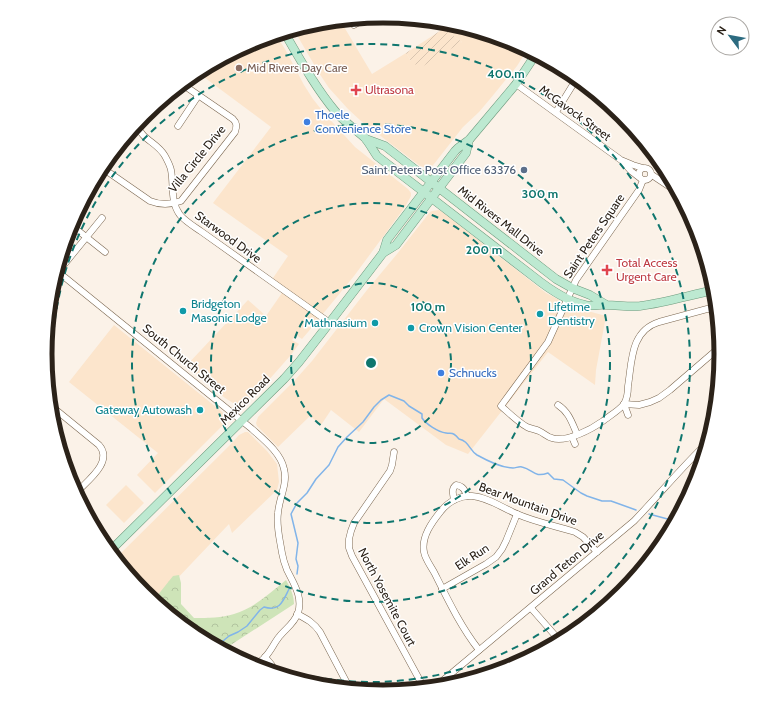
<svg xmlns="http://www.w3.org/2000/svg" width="766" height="708" font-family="Cabin,sans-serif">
<defs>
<pattern id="industrial-furrows" width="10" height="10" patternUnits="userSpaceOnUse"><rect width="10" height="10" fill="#fce5cc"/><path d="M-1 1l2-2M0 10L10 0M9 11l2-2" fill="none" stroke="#d8c4af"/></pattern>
<pattern id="forest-crowns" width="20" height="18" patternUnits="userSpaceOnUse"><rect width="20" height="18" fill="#cee4b8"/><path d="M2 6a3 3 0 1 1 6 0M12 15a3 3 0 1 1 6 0" fill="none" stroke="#b1c39e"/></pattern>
</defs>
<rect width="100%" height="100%" fill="#fbf2e8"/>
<!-- built -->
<g fill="#fce5cc">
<path d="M340,20L372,74L406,53L411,61L462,42L443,29L452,23L513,42L527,50L517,66L490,99L479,112L463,127L434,164L431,167L427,168L420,166L361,121L348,109L329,88L319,73L294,30L317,22Z"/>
<path d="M276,35L285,49L304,85L313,99L324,113L355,147L408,189L411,193V196L405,207L354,276L308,332L302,339L296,335L292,340L299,344L290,356L267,382L241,406H238L225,398L186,366L248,300L266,316L282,293L273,278L288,256L213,203L271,127L197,72L254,42Z"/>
<path d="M439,210L441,211L546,293L573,307L606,316L596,370L595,385L548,352L468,454L446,445L384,399L359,432L331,410L321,425L310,416L278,447L257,426L256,423L258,417L291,384L294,382L295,380L312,361L367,290L397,254L430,212L432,211Z"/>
<path d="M114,325L221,411L228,418L225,423L155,493L137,475L158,453L69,382Z"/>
<path d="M245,432H248L267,451L277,464L279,482L277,490L232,533L229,524L155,602L144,593L116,558L231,444L239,435Z"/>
<path d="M126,485L144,503L124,523L106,505Z"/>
</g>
<!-- industrial -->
<path fill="url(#industrial-furrows)" d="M443,29L462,42L420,68L411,61L406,53Z"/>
<!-- forest -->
<path fill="url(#forest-crowns)" d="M179,575L181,583V604L194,618C208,618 222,618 234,614C254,608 270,593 286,580C290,587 294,595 294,604L223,650L195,635L153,601L173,576Z"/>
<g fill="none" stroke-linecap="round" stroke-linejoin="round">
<!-- stream -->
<g stroke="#81b4e9" stroke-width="1.5">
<path d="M649,514L675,521"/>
<path d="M297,574L298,566L296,559L298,543L291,514L297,503L307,493L316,479L329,465L338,447L347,437L363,422L374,407L381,400L389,395L404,401L409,406L422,414V418C426,424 438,432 446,433C453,434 453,432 459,439C469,441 469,450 477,455C486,460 503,468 513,468C516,468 519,466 522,467C534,470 534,478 548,473L554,479L563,480L574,488L581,493L587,496L602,501H611L636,510"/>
<path d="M217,646L229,636L238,632L247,626L260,610L264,607C280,612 283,601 289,589"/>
</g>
<!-- minor casing -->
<g stroke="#7b6750" stroke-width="7">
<g id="minor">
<path d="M354,25L366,18"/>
<path d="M516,84L621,160L633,165L643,168"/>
<path d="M556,112L577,78"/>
<path d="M136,124C143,141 157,142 165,156C167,160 170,165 171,170C174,185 170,202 180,215C186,222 195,227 202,232L330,323"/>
<path d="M178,126L198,96"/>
<path d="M624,163L631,171L640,178"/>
<path d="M101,167L150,201C160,205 170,205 181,201L235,132C237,126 237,123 233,119L182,84"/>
<circle cx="645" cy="174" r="6"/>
<path d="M652,175L679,193"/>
<path d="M643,180L639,190L576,280L548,342L501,406C509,413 518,422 527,427C531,429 535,429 539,431C544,433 547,437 552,438C566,443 592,429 603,421C608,417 621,409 624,404C627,399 628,392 628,386C632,362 630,331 659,322L707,309H712L717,311"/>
<path d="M71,225L105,252"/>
<path d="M57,271L252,429C263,439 281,453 284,469C288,484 279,498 278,513C276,526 280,540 282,553C283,559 285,565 287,570C294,584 303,597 298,613C294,624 285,629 279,637C274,643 271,651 265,657C262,661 257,663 253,666"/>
<path d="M58,272L102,218"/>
<path d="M624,404L639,405L650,402L659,398L670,390L720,347"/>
<path d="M624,404L628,415"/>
<path d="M50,405L99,445C114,462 87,481 76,493"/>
<path d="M558,405C569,412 572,423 577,434"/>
<path d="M572,437L575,444"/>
<path d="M394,452L392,465L390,471L354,523L351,531L349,539V548L352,556L424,688"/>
<path d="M454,500C453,494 451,489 456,485C463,486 465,490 467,496"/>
<path d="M657,549V550"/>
<path d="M442,589L486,564L496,557L502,549L506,541L517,514"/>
<path d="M531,608L560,641"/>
<path d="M297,614C307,619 314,623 320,632L350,689"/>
<path d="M479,650C461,627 448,600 435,574C432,568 425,559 424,552C421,537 432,522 441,511C448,502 460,495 472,496C487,497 503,508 517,514C535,522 556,526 575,532L583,537L597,552"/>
<path d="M265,657L271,664L276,673"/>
<path d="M430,687L441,682L453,672L634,521C659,495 681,468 707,443"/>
</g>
</g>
<!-- major casing -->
<g stroke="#6d9a7d" stroke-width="9">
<g id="major">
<path d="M284,32C300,59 315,87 335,111C343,121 355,129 365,138C369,143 373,150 377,156L534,277C549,289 566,301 585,305C591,307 599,304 606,305C618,305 628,307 640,306C665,303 690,295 715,290"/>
<path d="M366,139L385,146L556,279L572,288L590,295L605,304"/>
<path d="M383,253L396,245L446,179L466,153L469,140"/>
<path d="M110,551L284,379L299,362L324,330L383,253L387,240L455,151L458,148L469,140L516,84L536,54"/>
</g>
</g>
<!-- minor -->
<use href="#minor" stroke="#fff" stroke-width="6"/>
<!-- major -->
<use href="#major" stroke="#bde9d1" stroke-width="8"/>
</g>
<!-- distance rings -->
<g fill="none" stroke="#0f766e" stroke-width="2" stroke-dasharray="7 5">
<circle cx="371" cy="363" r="80"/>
<circle cx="371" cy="363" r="160"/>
<circle cx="371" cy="363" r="239"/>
<circle cx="371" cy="363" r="319"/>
</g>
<!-- markers -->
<circle fill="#8d6e63" stroke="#fff" stroke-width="1.5" cx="239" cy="68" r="4"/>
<g fill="#e0444e" stroke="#fff" stroke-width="1.5">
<path d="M354 84h4v4h4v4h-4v4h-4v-4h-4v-4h4z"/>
<path d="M605 264h4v4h4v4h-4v4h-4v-4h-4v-4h4z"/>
</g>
<g fill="#3f7fe0" stroke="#fff" stroke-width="1.5">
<circle cx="307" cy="122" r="4"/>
<circle cx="441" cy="373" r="4"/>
</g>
<circle fill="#5c6f8a" stroke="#fff" stroke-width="1.5" cx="524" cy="170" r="4"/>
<g fill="#0f9aa8" stroke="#fff" stroke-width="1.5">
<circle cx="183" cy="311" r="4"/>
<circle cx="540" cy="314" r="4"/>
<circle cx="375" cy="323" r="4"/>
<circle cx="411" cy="328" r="4"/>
<circle cx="200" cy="410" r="4"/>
</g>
<g text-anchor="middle" stroke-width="3" stroke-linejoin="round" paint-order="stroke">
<!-- education labels -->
<g font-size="12" fill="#785e54" stroke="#fff" text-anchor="start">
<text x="247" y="72">Mid Rivers Day Care</text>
</g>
<!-- health labels -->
<g font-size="12" fill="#be3a42" stroke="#fff" text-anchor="start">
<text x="365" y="94">Ultrasona</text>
<text x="616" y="267">Total Access<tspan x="616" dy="14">Urgent Care</tspan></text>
</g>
<!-- street labels -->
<g font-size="12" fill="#2b2219" stroke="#fff">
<text transform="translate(575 113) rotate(36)" y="4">McGavock Street</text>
<text transform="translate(197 159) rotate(-51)" y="4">Villa Circle Drive</text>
<text transform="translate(501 221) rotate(38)" y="4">Mid Rivers Mall Drive</text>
<text transform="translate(594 236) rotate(-56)" y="4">Saint Peters Square</text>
<text transform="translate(228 237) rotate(36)" y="4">Starwood Drive</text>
<text transform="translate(184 359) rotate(39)" y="4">South Church Street</text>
<text transform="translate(245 400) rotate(-45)" y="4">Mexico Road</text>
<text transform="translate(528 504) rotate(20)" y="4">Bear Mountain Drive</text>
<text transform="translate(472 557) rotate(-33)" y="4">Elk Run</text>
<text transform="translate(567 563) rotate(-40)" y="4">Grand Teton Drive</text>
<text transform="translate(387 597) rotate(62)" y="4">North Yosemite Court</text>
</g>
<!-- shop labels -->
<g font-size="12" fill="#366cbe" stroke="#fff" text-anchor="start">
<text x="315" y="119">Thoele<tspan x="315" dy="14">Convenience Store</tspan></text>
<text x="449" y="377">Schnucks</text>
</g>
<!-- service labels -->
<g font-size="12" fill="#4e5e75" stroke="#fff" text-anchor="end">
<text x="516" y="174">Saint Peters Post Office 63376</text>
</g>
<!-- culture labels -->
<g font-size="12" fill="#0d838f" stroke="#fff" text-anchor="start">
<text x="191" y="308">Bridgeton<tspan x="191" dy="14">Masonic Lodge</tspan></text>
<text x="548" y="311">Lifetime<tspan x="548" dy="14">Dentistry</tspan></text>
<text x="367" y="327" text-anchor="end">Mathnasium</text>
<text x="419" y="332">Crown Vision Center</text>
<text x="192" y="414" text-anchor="end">Gateway Autowash</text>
</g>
</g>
<!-- crop -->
<path d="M0 0H766V708H0ZM52 354a331 331 0 1 1 662 0a331 331 0 1 1-662 0Z" fill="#fff" fill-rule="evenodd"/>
<path fill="none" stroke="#2b2219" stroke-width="5" d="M52 354a331 331 0 1 1 662 0a331 331 0 1 1-662 0Z"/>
<circle cx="371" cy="363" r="6" fill="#0f766e" stroke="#fff" stroke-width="2"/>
<g font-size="12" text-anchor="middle" font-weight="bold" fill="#0f766e" stroke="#fff" stroke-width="3" stroke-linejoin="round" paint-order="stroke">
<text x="506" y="78">400 m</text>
<text x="540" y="198">300 m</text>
<text x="484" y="254">200 m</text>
<text x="428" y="311">100 m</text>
</g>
<!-- north arrow -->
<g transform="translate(730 36) rotate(302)"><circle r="19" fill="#ffffff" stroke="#aaa7a3"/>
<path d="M0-3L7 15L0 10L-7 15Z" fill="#2c6b80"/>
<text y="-6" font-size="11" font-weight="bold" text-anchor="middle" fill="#2b2219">N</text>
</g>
</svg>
